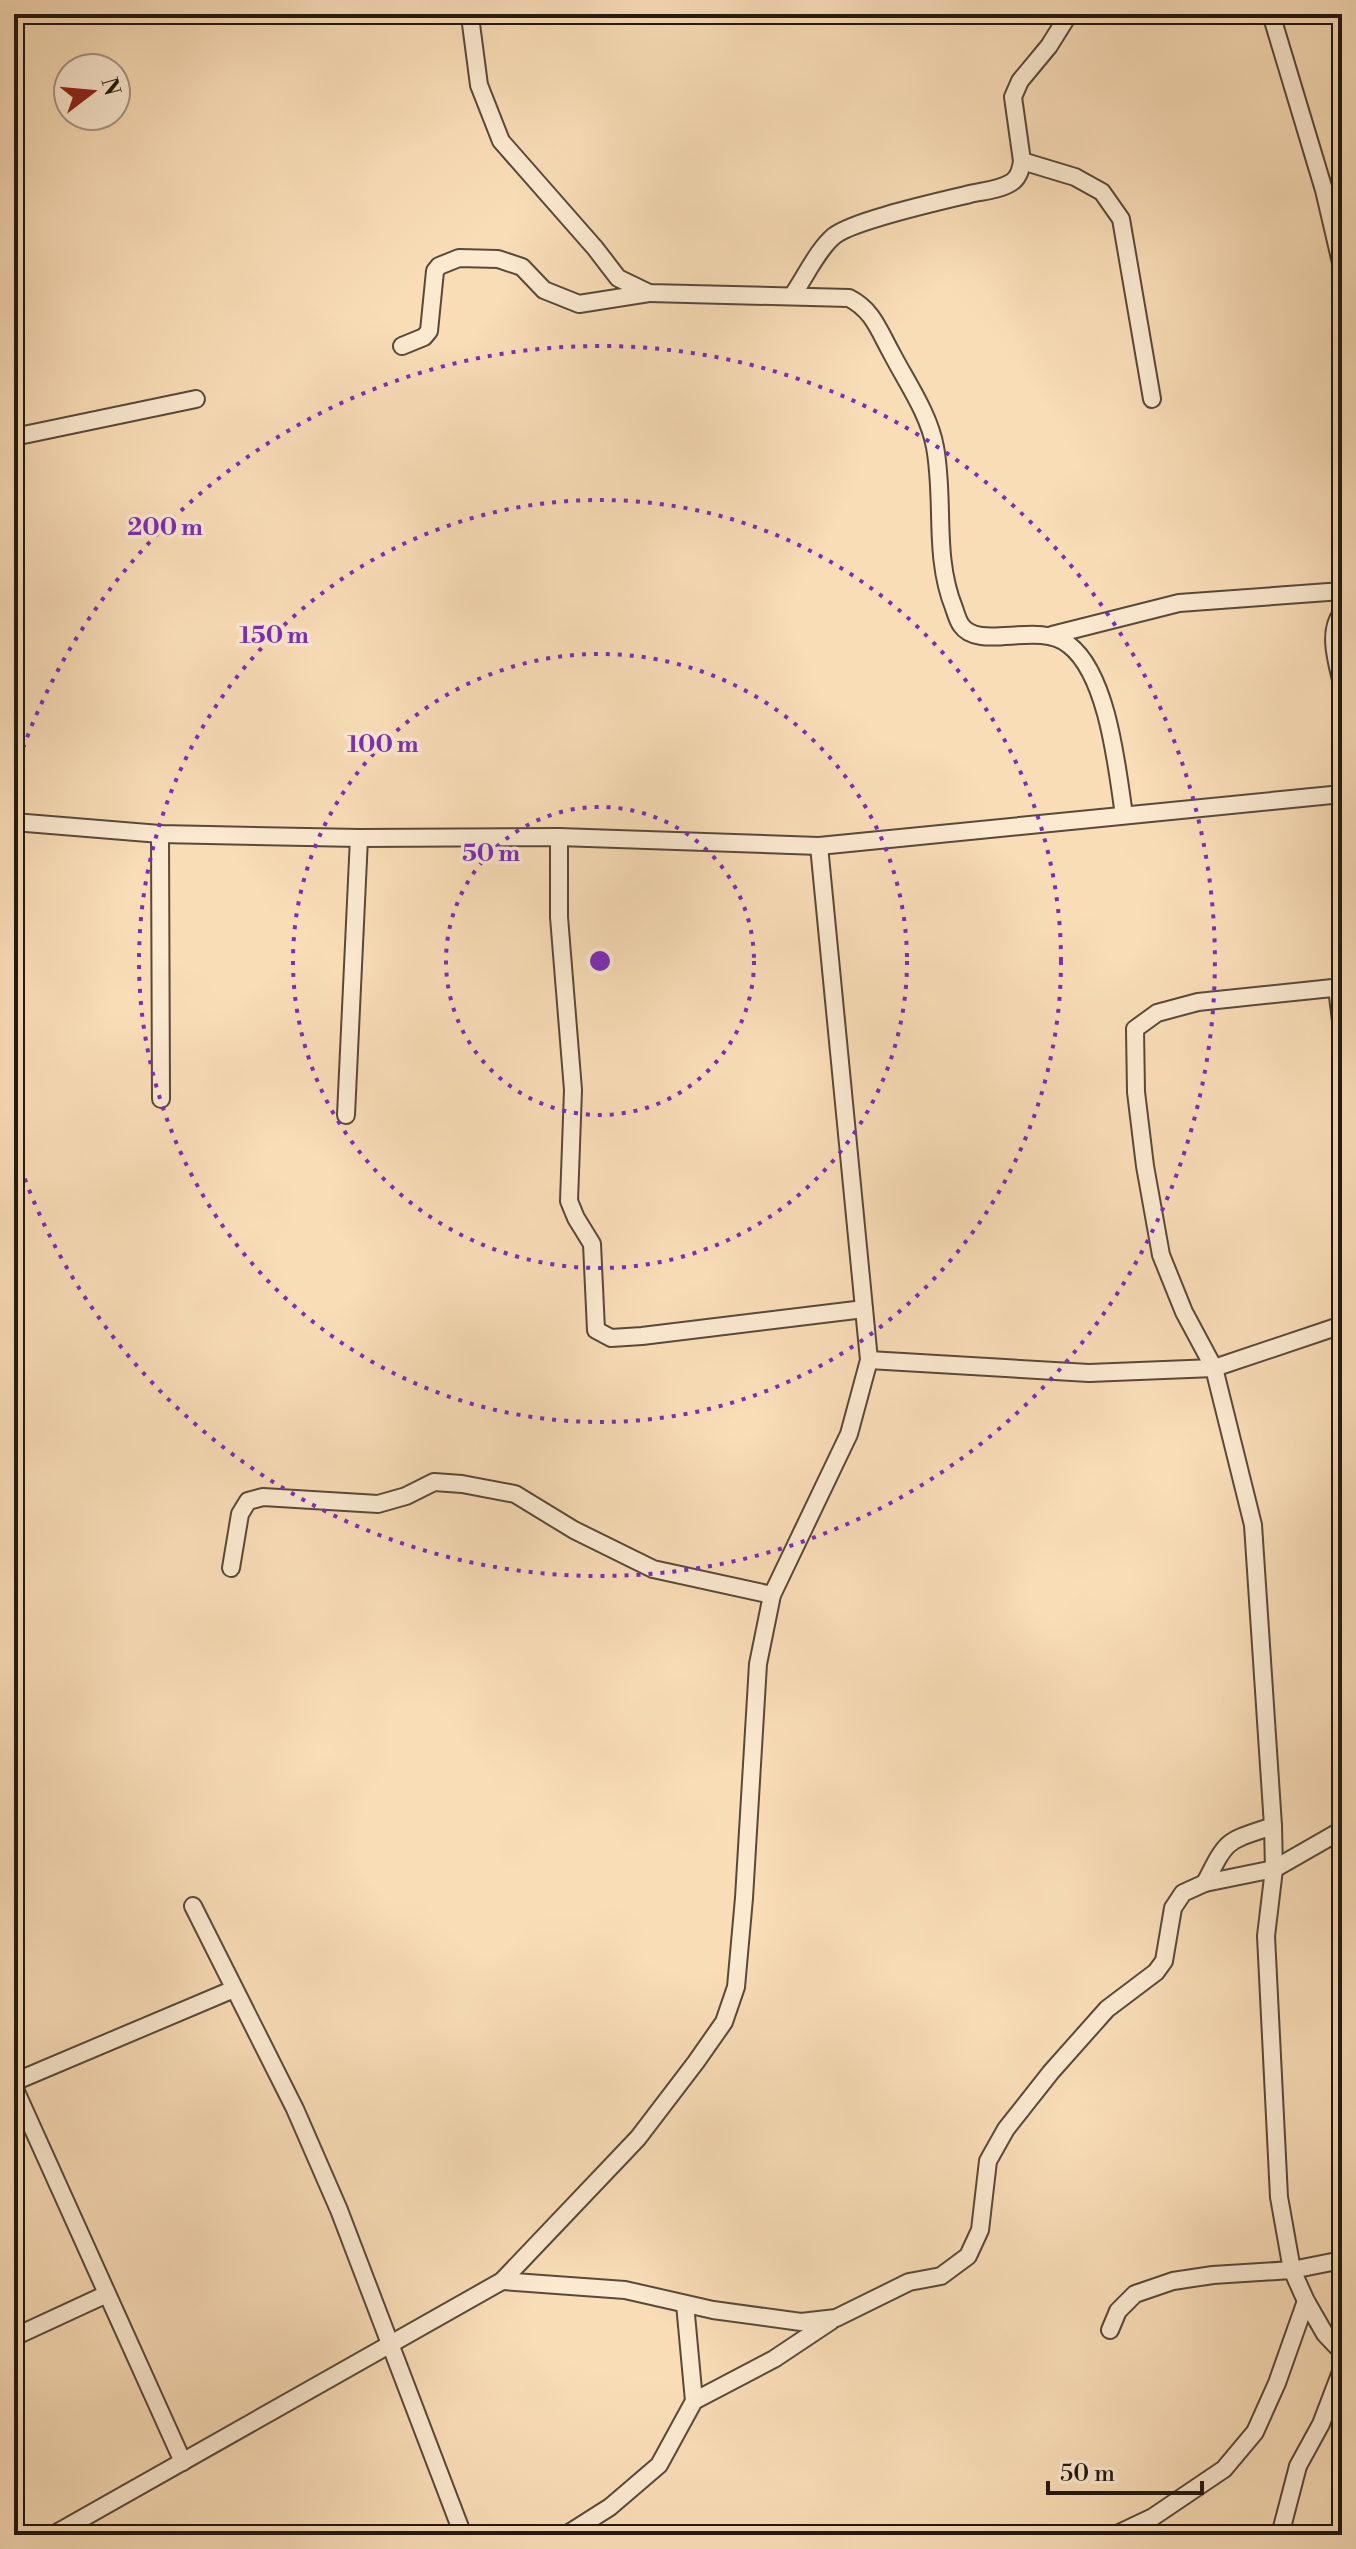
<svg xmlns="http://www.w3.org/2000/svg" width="1356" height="2549" font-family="'Libre Bodoni',serif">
<rect width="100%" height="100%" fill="#f9ddb7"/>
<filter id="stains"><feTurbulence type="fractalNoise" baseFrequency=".0025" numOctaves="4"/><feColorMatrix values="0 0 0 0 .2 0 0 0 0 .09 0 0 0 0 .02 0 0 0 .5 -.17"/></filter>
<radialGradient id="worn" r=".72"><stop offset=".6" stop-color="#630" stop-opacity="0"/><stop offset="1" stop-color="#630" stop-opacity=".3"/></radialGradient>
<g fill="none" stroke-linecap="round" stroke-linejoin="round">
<!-- minor casing -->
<g stroke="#584939" stroke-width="20">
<g id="minor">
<path d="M1271,14L1324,190L1342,267"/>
<path d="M471,24L479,85L501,141L595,248L618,278L649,293L849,298C873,310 879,331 892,354C907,383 929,414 935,447C945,501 933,556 954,608C956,614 958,621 961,625C979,652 1038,620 1069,645C1108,675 1117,768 1124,815"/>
<path d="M1022,161L1075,177L1102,192L1121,219L1152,399"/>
<path d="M792,296C804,279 818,249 834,236C854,220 942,201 970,194C983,191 1000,190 1012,182C1018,178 1021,169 1022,161L1013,97L1020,81L1049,46L1069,14"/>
<path d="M402,346L424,337L429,331L435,271L439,266L459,258L498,259L522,267L544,290L579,304L649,293"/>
<path d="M14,437L196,399"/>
<path d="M1342,613C1327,632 1337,662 1342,684"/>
<path d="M1052,635L1179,603L1342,591"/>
<path d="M14,822L160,834L359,838L559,837L819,846L1342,794"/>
<path d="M160,834L161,1099"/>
<path d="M559,837V917L573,1090L569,1201L576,1218L592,1244L596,1330L611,1338L642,1336L864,1309"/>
<path d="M1342,987L1198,1002L1157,1013L1135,1029L1136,1092L1145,1166L1161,1255L1184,1312L1214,1368L1253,1525L1273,1826L1274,1869L1266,1936L1279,2197L1292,2270L1306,2301L1325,2334L1342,2352"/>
<path d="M1337,988L1342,1029"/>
<path d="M346,1115L359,838"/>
<path d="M869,1360L1089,1373L1214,1368L1342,1325"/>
<path d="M231,1568L240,1514L248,1501L263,1497L378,1504L406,1496L434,1482L462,1484L515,1494L574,1530L653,1569L772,1595"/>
<path d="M1205,1883C1228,1838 1225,1842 1273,1826"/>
<path d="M193,1906L295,2109L339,2210L463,2535"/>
<path d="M14,2082L234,1989"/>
<path d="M14,2087L183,2462"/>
<path d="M502,2281L625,2290L713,2310L801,2322L836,2318L909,2282L941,2276L968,2256L980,2230L988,2161L1006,2129L1051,2072L1107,2009L1156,1972L1164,1961L1173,1908L1183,1893L1205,1883L1274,1869L1342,1830"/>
<path d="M685,2304L694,2401"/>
<path d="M1110,2330L1118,2311L1135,2294L1173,2281L1213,2275L1292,2270L1342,2260"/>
<path d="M14,2337L107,2294"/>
<path d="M53,2535L502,2281L638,2138L696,2062L724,2022L736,1987L744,1898L758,1664L772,1595L849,1434L869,1360L819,846"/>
<path d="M566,2535L610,2507L659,2465L694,2401L774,2359L831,2321"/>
<path d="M1115,2535L1153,2517L1224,2469L1255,2432L1277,2383L1306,2301"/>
<path d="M1280,2535L1298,2466L1321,2424L1342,2369"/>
</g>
</g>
<!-- minor -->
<use href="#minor" stroke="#fbe9d0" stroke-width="16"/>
</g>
<!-- distance rings -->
<g fill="none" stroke="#7b2cbf" stroke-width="4" stroke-dasharray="4 8">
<circle cx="600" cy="961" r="154"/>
<circle cx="600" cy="961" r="307"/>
<circle cx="600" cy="961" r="461"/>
<path d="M15 771A615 615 0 1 1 15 1151"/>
</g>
<circle cx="600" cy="961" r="12" fill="#7b2cbf" stroke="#fbe9d0" stroke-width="4"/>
<g font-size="24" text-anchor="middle" font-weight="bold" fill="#7b2cbf" stroke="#fbe9d0" stroke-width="7" stroke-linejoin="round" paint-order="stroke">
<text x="165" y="535">200 m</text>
<text x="274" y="643">150 m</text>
<text x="383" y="752">100 m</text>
<text x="491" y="861">50 m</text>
</g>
<!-- margin -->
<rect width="1356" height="2549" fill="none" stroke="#f9ddb7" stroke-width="48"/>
<rect x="16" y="16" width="1324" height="2517" fill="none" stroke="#23180f" stroke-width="4"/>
<rect x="24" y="24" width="1308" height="2501" fill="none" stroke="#23180f" stroke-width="2"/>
<!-- north arrow -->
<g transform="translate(92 92) rotate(74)"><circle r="38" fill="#fbe9d0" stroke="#a59583" stroke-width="2"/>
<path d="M0-6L14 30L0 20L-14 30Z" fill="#8f2418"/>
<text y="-12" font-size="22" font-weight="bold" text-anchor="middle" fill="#23180f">N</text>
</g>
<!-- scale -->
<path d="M1048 2481v12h154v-12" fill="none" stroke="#23180f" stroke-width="4"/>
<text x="1060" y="2481" font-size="24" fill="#23180f" stroke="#fbe9d0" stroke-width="6" paint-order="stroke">50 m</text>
<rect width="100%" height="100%" filter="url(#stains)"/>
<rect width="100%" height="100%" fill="url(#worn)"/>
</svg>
